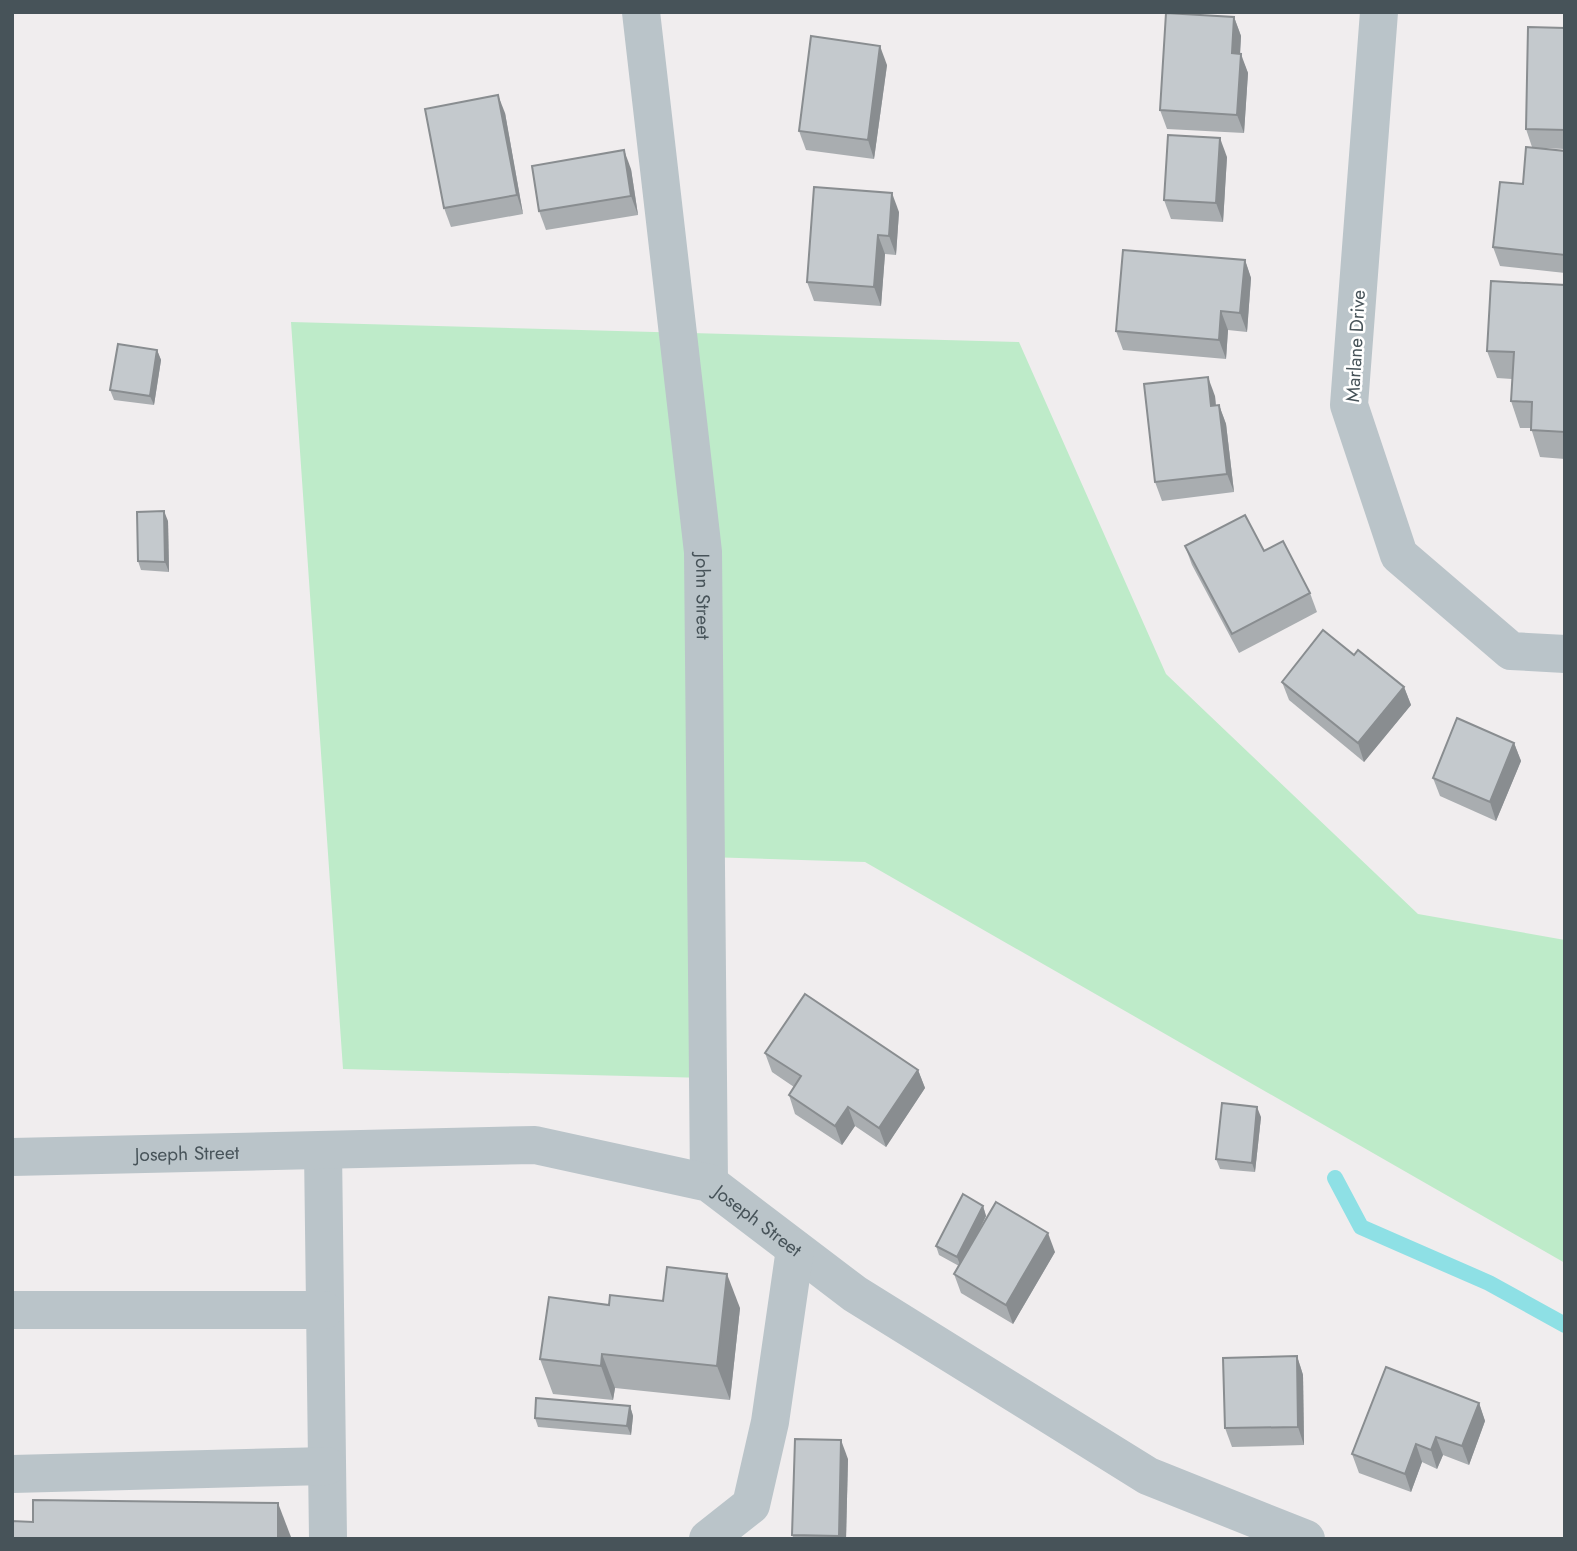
<svg xmlns="http://www.w3.org/2000/svg" width="1577" height="1551" font-family="Jost,sans-serif">
<rect width="100%" height="100%" fill="#f0edee"/>
<!-- green -->
<path fill="#beebc9" d="M291,322L1019,342L1166,674L1418,914L1565,940V1263L865,862L706,857L707,1078L343,1069Z"/>
<g fill="none" stroke-linecap="round" stroke-linejoin="round">
<!-- stream -->
<path stroke="#8ee0e5" stroke-width="16" d="M1335,1178L1361,1227L1489,1283L1565,1325"/>
<!-- minor -->
<g stroke="#bac4c9" stroke-width="38">
<path id="s1" d="M641,12L703,552L709,1183"/>
<path d="M1379,12L1349,405L1399,555L1511,651L1565,654"/>
<path d="M323,1150L328,1539"/>
<path id="s2" d="M12,1157L535,1145L709,1183L855,1294L1148,1476L1306,1539"/>
<path d="M12,1310H324"/>
<path d="M12,1474L327,1466"/>
<path d="M708,1539L751,1505L770,1422L795,1249"/>
</g>
</g>
<!-- wall -->
<g fill="#a9adb0">
<path d="M1234,17L1241,36L1240,54L1248,73L1244,133L1167,129L1160,110Z"/>
<path d="M1565,28V149L1541,148L1565,151V273L1500,266L1493,247L1523,184L1532,147L1526,129Z"/>
<path d="M887,65L874,159L806,150L799,131Z"/>
<path d="M505,113L523,214L451,227L444,208Z"/>
<path d="M1227,157L1223,222L1171,219L1164,200Z"/>
<path d="M631,169L638,215L546,230L539,211Z"/>
<path d="M899,212L896,255L885,254L881,306L814,301L807,282Z"/>
<path d="M1245,260L1251,278L1247,332L1228,330L1226,359L1123,350L1116,331Z"/>
<path d="M1565,285V459L1540,457L1531,428H1520L1511,401L1512,379L1497,378L1487,351Z"/>
<path d="M157,350L161,360L154,405L114,400L110,390Z"/>
<path d="M1215,396L1216,405H1219L1226,424L1234,492L1162,501L1155,482Z"/>
<path d="M168,521L169,572L141,570L138,561Z"/>
<path d="M1185,546L1264,551L1310,593L1317,612L1239,653L1192,565Z"/>
<path d="M1282,682L1404,687L1411,705L1364,762L1289,700Z"/>
<path d="M1514,743L1521,761L1496,821L1440,796L1433,778Z"/>
<path d="M765,1053L918,1070L925,1088L886,1147L855,1126L842,1145L795,1114L789,1095L794,1087L772,1072Z"/>
<path d="M1261,1117L1255,1172L1220,1169L1216,1159Z"/>
<path d="M983,1206L986,1216L976,1237L1055,1252L1013,1324L961,1293L954,1274L959,1266L939,1255L936,1246Z"/>
<path d="M663,1301L740,1308L730,1400L615,1388L613,1400L553,1394L540,1359L609,1305Z"/>
<path d="M1297,1356L1303,1375L1304,1445L1232,1447L1225,1428Z"/>
<path d="M1479,1403L1485,1421L1469,1465L1443,1455L1437,1469L1422,1462L1411,1492L1359,1473L1352,1454Z"/>
<path d="M630,1406L633,1416L631,1435L538,1427L535,1418Z"/>
<path d="M848,1459L846,1539H794L792,1535Z"/>
</g>
<!-- shaded-wall -->
<g fill="#898d90">
<path d="M1234,17L1241,36L1239,72L1232,53Z"/>
<path d="M880,46L887,65L874,159L868,140Z"/>
<path d="M1241,54L1248,73L1244,133L1237,115Z"/>
<path d="M498,95L505,113L523,214L517,195Z"/>
<path d="M1220,138L1227,157L1223,222L1216,203Z"/>
<path d="M624,150L631,169L638,215L631,196Z"/>
<path d="M892,193L899,212L896,255L889,236Z"/>
<path d="M878,235L885,254L881,306L874,287Z"/>
<path d="M1245,260L1251,278L1247,332L1240,313Z"/>
<path d="M1221,311L1228,330L1226,359L1219,340Z"/>
<path d="M157,350L161,360L154,405L150,396Z"/>
<path d="M1208,377L1215,396L1217,425L1211,406Z"/>
<path d="M1219,405L1226,424L1234,492L1227,474Z"/>
<path d="M164,511L168,521L169,572L165,562Z"/>
<path d="M1404,687L1411,705L1364,762L1358,743Z"/>
<path d="M1514,743L1521,761L1496,821L1490,802Z"/>
<path d="M918,1070L925,1088L886,1147L879,1128Z"/>
<path d="M848,1107L855,1126L842,1145L835,1126Z"/>
<path d="M1257,1107L1261,1117L1255,1172L1252,1163Z"/>
<path d="M983,1206L986,1216L961,1267L957,1257Z"/>
<path d="M1048,1233L1055,1252L1013,1324L1006,1305Z"/>
<path d="M727,1274L740,1308L730,1400L717,1366Z"/>
<path d="M602,1354L615,1388L613,1400L601,1366Z"/>
<path d="M1297,1356L1303,1375L1304,1445L1298,1427Z"/>
<path d="M1479,1403L1485,1421L1469,1465L1462,1446Z"/>
<path d="M630,1406L633,1416L631,1435L627,1426Z"/>
<path d="M1436,1437L1443,1455L1437,1469L1431,1450Z"/>
<path d="M841,1440L848,1459L846,1539H840L839,1536Z"/>
<path d="M1416,1444L1422,1462L1411,1492L1405,1474Z"/>
<path d="M278,1503L291,1537V1539H278Z"/>
</g>
<!-- building -->
<g fill="#c4c9cd" stroke="#898d90" stroke-width="2">
<path d="M1166,13L1234,17L1232,53L1241,54L1237,115L1160,110Z"/>
<path d="M1528,27L1565,28V130L1526,129Z"/>
<path d="M811,36L880,46L868,140L799,131Z"/>
<path d="M498,95L517,195L444,208L425,109Z"/>
<path d="M1168,135L1220,138L1216,203L1164,200Z"/>
<path d="M1526,147L1565,151V255L1493,247L1500,182L1523,184Z"/>
<path d="M624,150L631,196L539,211L532,166Z"/>
<path d="M814,187L892,193L889,236L878,235L874,287L807,282Z"/>
<path d="M1123,250L1245,260L1240,313L1221,311L1219,340L1116,331Z"/>
<path d="M1491,281L1565,285V432L1531,430L1532,402L1511,401L1514,352L1487,351Z"/>
<path d="M118,344L157,350L150,396L110,390Z"/>
<path d="M1208,377L1211,406L1219,405L1227,474L1155,482L1144,384Z"/>
<path d="M164,511L165,562L138,561L137,512Z"/>
<path d="M1245,515L1264,551L1283,541L1310,593L1232,634L1185,546Z"/>
<path d="M1323,630L1354,655L1358,650L1404,687L1358,743L1282,682Z"/>
<path d="M1457,718L1514,743L1490,802L1433,778Z"/>
<path d="M805,994L918,1070L879,1128L848,1107L835,1126L789,1095L801,1076L765,1053Z"/>
<path d="M1222,1103L1257,1107L1252,1163L1216,1159Z"/>
<path d="M963,1194L983,1206L957,1257L936,1246Z"/>
<path d="M996,1202L1048,1233L1006,1305L954,1274Z"/>
<path d="M667,1267L727,1274L717,1366L602,1354L601,1366L540,1359L549,1297L609,1305L610,1295L663,1301Z"/>
<path d="M1297,1356L1298,1427L1225,1428L1223,1358Z"/>
<path d="M1386,1367L1479,1403L1462,1446L1436,1437L1431,1450L1416,1444L1405,1474L1352,1454Z"/>
<path d="M536,1398L630,1406L627,1426L535,1418Z"/>
<path d="M795,1439L841,1440L839,1536L792,1535Z"/>
<path d="M33,1500L278,1503V1539H12V1521L33,1522Z"/>
</g>
<g text-anchor="middle" stroke-width="5" stroke-linejoin="round" paint-order="stroke">
<!-- street labels -->
<g font-size="19" fill="#475359" stroke="#fff">
<text transform="translate(1355 346) rotate(-87)" y="7">Marlane Drive</text>
<text dy="7" stroke="none"><textPath href="#s1" startOffset="588">John Street</textPath></text>
<text dy="7" stroke="none"><textPath href="#s2" startOffset="175">Joseph Street</textPath></text>
<text dy="7" stroke="none"><textPath href="#s2" startOffset="763">Joseph Street</textPath></text>
</g>
</g>
<!-- border -->
<rect width="1577" height="1551" fill="none" stroke="#475359" stroke-width="28"/>
</svg>
